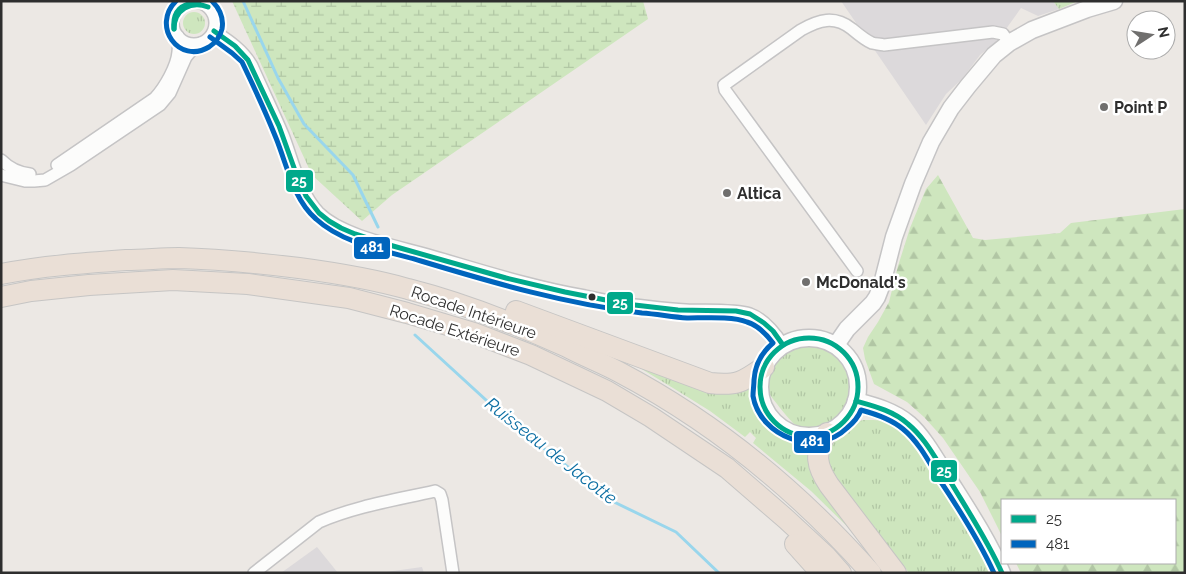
<svg xmlns="http://www.w3.org/2000/svg" width="1186" height="574" font-family="Raleway,sans-serif">
<defs>
<pattern id="grass-tufts" width="24" height="20" patternUnits="userSpaceOnUse" patternTransform="scale(1.25)"><rect width="24" height="20" fill="#cee6be"/><path d="M3 7l-1-3M5 7V3M7 7l1-3M15 17l-1-3M17 17v-4M19 17l1-3" fill="none" stroke="#b1c6a4"/></pattern>
<pattern id="forest-firs" width="22" height="20" patternUnits="userSpaceOnUse" patternTransform="scale(1.25)"><rect width="22" height="20" fill="#cee6be"/><path d="M5 1l3.5 6h-7zM16 11l3.5 6h-7z" fill="#b1c6a4"/></pattern>
<pattern id="wetland-marsh" width="20" height="14" patternUnits="userSpaceOnUse" patternTransform="scale(1.25)"><rect width="20" height="14" fill="#cee6be"/><path d="M1 5h8M5 5V1M11 12h8M15 12V8" fill="none" stroke="#b1c6a4"/></pattern>
</defs>
<rect width="100%" height="100%" fill="#ece8e4"/>
<!-- industrial -->
<g fill="#dcd9db">
<path d="M841,1H1053L1059,9L1038,16L1021,8L1006,29L994,26L993,32L997,41L980,55L962,79L946,94L926,125Z"/>
<path d="M317,547L338,573H281Z"/>
<path d="M422,567L424,573H379Z"/>
</g>
<!-- grass -->
<g fill="url(#grass-tufts)">
<path d="M1053,1H1078L1059,9Z"/>
<circle cx="194" cy="23" r="11"/>
<path d="M804,345C813,345 822,346 830,350C866,370 853,423 813,428C809,429 802,429 798,427C791,423 773,399 767,391C768,365 779,352 804,345Z"/>
<path d="M630,362L703,391L716,394L736,389L751,382C756,418 774,441 812,442L861,540L811,491L753,443L756,438L750,432L745,437L710,411L673,388Z"/>
<path d="M863,420C875,420 888,419 899,428C908,435 914,446 921,455C948,491 971,532 991,573H909L828,468L824,455L835,436L855,423Z"/>
</g>
<!-- forest -->
<path fill="url(#forest-firs)" d="M938,175L973,238L985,240L1060,233L1071,223L1185,209V573H1021L1016,563H1175V500H1002V536L980,492L943,438L924,417L907,402L874,384L865,359L863,348L868,337L878,322L889,302L898,266L910,228L926,189Z"/>
<!-- wetland -->
<path fill="url(#wetland-marsh)" d="M232,1H643L648,19L392,195L362,221L312,175Z"/>
<g fill="none" stroke-linecap="round" stroke-linejoin="round">
<!-- stream -->
<g stroke="#99d6ec" stroke-width="3">
<path d="M243,1L278,78L304,124L353,175L378,227"/>
<path d="M415,335L511,423L612,501L676,532L719,573"/>
</g>
<!-- street casing -->
<g stroke="#c5c4c5" stroke-width="14">
<g id="street">
<circle cx="194" cy="23" r="21"/>
<path d="M214,31C229,41 243,50 252,66C262,89 273,111 283,135C293,161 299,192 319,213C342,236 397,246 428,255C480,270 532,287 585,296C599,299 612,302 626,304C646,306 666,309 686,310C704,311 734,309 750,314C764,319 775,333 783,345"/>
<path d="M1,160C9,168 19,173 30,174"/>
<path d="M57,165L155,98C165,87 177,66 178,52C179,46 178,41 178,36"/>
<path d="M1,175L25,181H34L45,180L71,165L160,105L170,93L186,57L191,51L201,43"/>
<path d="M857,271L725,90L724,85L801,30C819,20 834,15 852,29C858,34 865,40 872,43C876,44 880,44 884,45L993,32L1003,34L1009,43"/>
<path d="M254,573L319,522C356,506 396,500 435,491L440,494L442,500L453,573"/>
</g>
</g>
<!-- secondary casing -->
<g stroke="#c5c4c5" stroke-width="19">
<g id="secondary">
<circle cx="809" cy="387" r="49"/>
<path d="M836,345L847,329L873,303L877,297L882,284L894,237L913,184L931,142L951,108L968,86L994,55L1009,43L1032,30L1087,9L1114,1"/>
<path d="M856,401C875,406 894,411 909,424C924,437 938,463 949,480C968,510 988,540 1002,573"/>
</g>
</g>
<!-- highway casing -->
<g stroke="#c6c5c4" stroke-width="22">
<g id="highway">
<path d="M1,274C42,266 84,263 126,260C144,260 161,258 179,258C219,259 259,263 299,268C336,273 373,279 408,289C463,303 516,324 567,347C584,356 602,363 619,372C714,422 800,493 871,573"/>
<path d="M1,297L31,291L89,285L173,280L248,284L349,298L407,313L474,333L531,355L607,391L651,417L727,468L786,519L826,556L841,573"/>
<path d="M516,311L710,383C737,386 743,382 764,367"/>
<path d="M827,433C813,453 817,467 829,485L896,573"/>
<path d="M795,544L821,573"/>
</g>
</g>
<!-- street -->
<use href="#street" stroke="#fcfcfb" stroke-width="11"/>
<!-- secondary -->
<use href="#secondary" stroke="#fcfcfb" stroke-width="16"/>
<!-- highway -->
<use href="#highway" stroke="#eadfd6" stroke-width="20"/>
<!-- bus-1 casing -->
<g stroke="#fff" stroke-width="9">
<g id="bus-1">
<path d="M174,29C172,11 182,3 199,2"/>
<path d="M174,29C174,10 191,0 208,7"/>
<path d="M214,31L235,46L248,60L279,126L297,176L306,196L319,213L329,221L341,228L355,234L386,244L506,278L565,292L626,304L678,310L736,311L750,314L764,323L773,331L783,345"/>
<circle cx="809" cy="387" r="49"/>
<path d="M856,401C874,406 894,411 908,424C925,438 935,458 947,476C966,508 987,539 1002,573"/>
</g>
</g>
<!-- bus-2 casing -->
<g stroke="#fff" stroke-width="9">
<g id="bus-2">
<path d="M176,1C151,26 179,65 209,47C215,43 220,37 222,29C224,18 220,9 212,1"/>
<path d="M210,37L232,53L242,62C254,87 266,113 276,138C287,165 293,199 316,219C343,244 387,251 421,261C494,283 566,304 642,313C657,314 672,317 687,318C704,318 733,316 747,322C757,325 767,335 773,343C761,353 755,365 754,380C754,385 753,391 753,396C760,437 816,458 847,428C853,423 858,418 861,410C876,414 891,419 903,429C919,442 929,462 939,479C959,509 979,540 994,573"/>
</g>
</g>
<!-- bus-1 -->
<use href="#bus-1" stroke="#00a98b" stroke-width="5"/>
<!-- bus-2 -->
<use href="#bus-2" stroke="#0065bd" stroke-width="5"/>
</g>
<!-- markers -->
<g fill="#706f6e" stroke="#fff" stroke-width="2">
<circle cx="1104" cy="107" r="5"/>
<circle cx="727" cy="193" r="5"/>
<circle cx="806" cy="282" r="5"/>
</g>
<circle fill="#2e2e2e" stroke="#fff" stroke-width="2" cx="592" cy="297" r="4.5"/>
<g text-anchor="middle" stroke-width="5" stroke-linejoin="round" paint-order="stroke">
<!-- poi labels -->
<g font-size="16" font-weight="bold" fill="#2e2e2e" stroke="#fff" text-anchor="start">
<text x="1114" y="113">Point P</text>
<text x="737" y="199">Altica</text>
<text x="816" y="288">McDonald's</text>
</g>
<!-- street labels -->
<g font-size="16" fill="#2e2e2e" stroke="#fff">
<text transform="translate(474 312) rotate(19)" y="6">Rocade Intérieure</text>
<text transform="translate(455 330) rotate(18)" y="6">Rocade Extérieure</text>
</g>
<!-- water labels -->
<g font-size="18" font-style="italic" fill="#0d6fa3" stroke="#fff">
<text transform="translate(551 451) rotate(38)" y="6">Ruisseau de Jacotte</text>
</g>
</g>
<g stroke="#fff" stroke-width="2">
<rect x="285" y="169" width="29" height="24" rx="5" fill="#00a98b"/>
<rect x="353" y="236" width="38" height="24" rx="5" fill="#0065bd"/>
<rect x="606" y="291" width="28" height="24" rx="5" fill="#00a98b"/>
<rect x="793" y="430" width="38" height="24" rx="5" fill="#0065bd"/>
<rect x="930" y="459" width="28" height="24" rx="5" fill="#00a98b"/>
</g>
<g font-size="14" text-anchor="middle" font-weight="bold" fill="#fff">
<text x="299" y="186">25</text>
<text x="372" y="252">481</text>
<text x="620" y="308">25</text>
<text x="812" y="446">481</text>
<text x="944" y="476">25</text>
</g>
<!-- border -->
<rect width="1186" height="574" fill="none" stroke="#2e2e2e" stroke-width="5"/>
<!-- legend -->
<rect x="1001" y="499" width="175" height="65" fill="#ffffff" stroke="#ababab"/>
<rect x="1011" y="515" width="25" height="8" fill="#00a98b" stroke="#ababab"/>
<text x="1046" y="524" font-size="15" fill="#2e2e2e">25</text>
<rect x="1011" y="540" width="25" height="8" fill="#0065bd" stroke="#ababab"/>
<text x="1046" y="549" font-size="15" fill="#2e2e2e">481</text>
<!-- north arrow -->
<g transform="translate(1151 35) rotate(78)"><circle r="24" fill="#ffffff" stroke="#ababab"/>
<path d="M0-4L9 19L0 12L-9 19Z" fill="#706f6e"/>
<text y="-8" font-size="14" font-weight="bold" text-anchor="middle" fill="#2e2e2e">N</text>
</g>
</svg>
